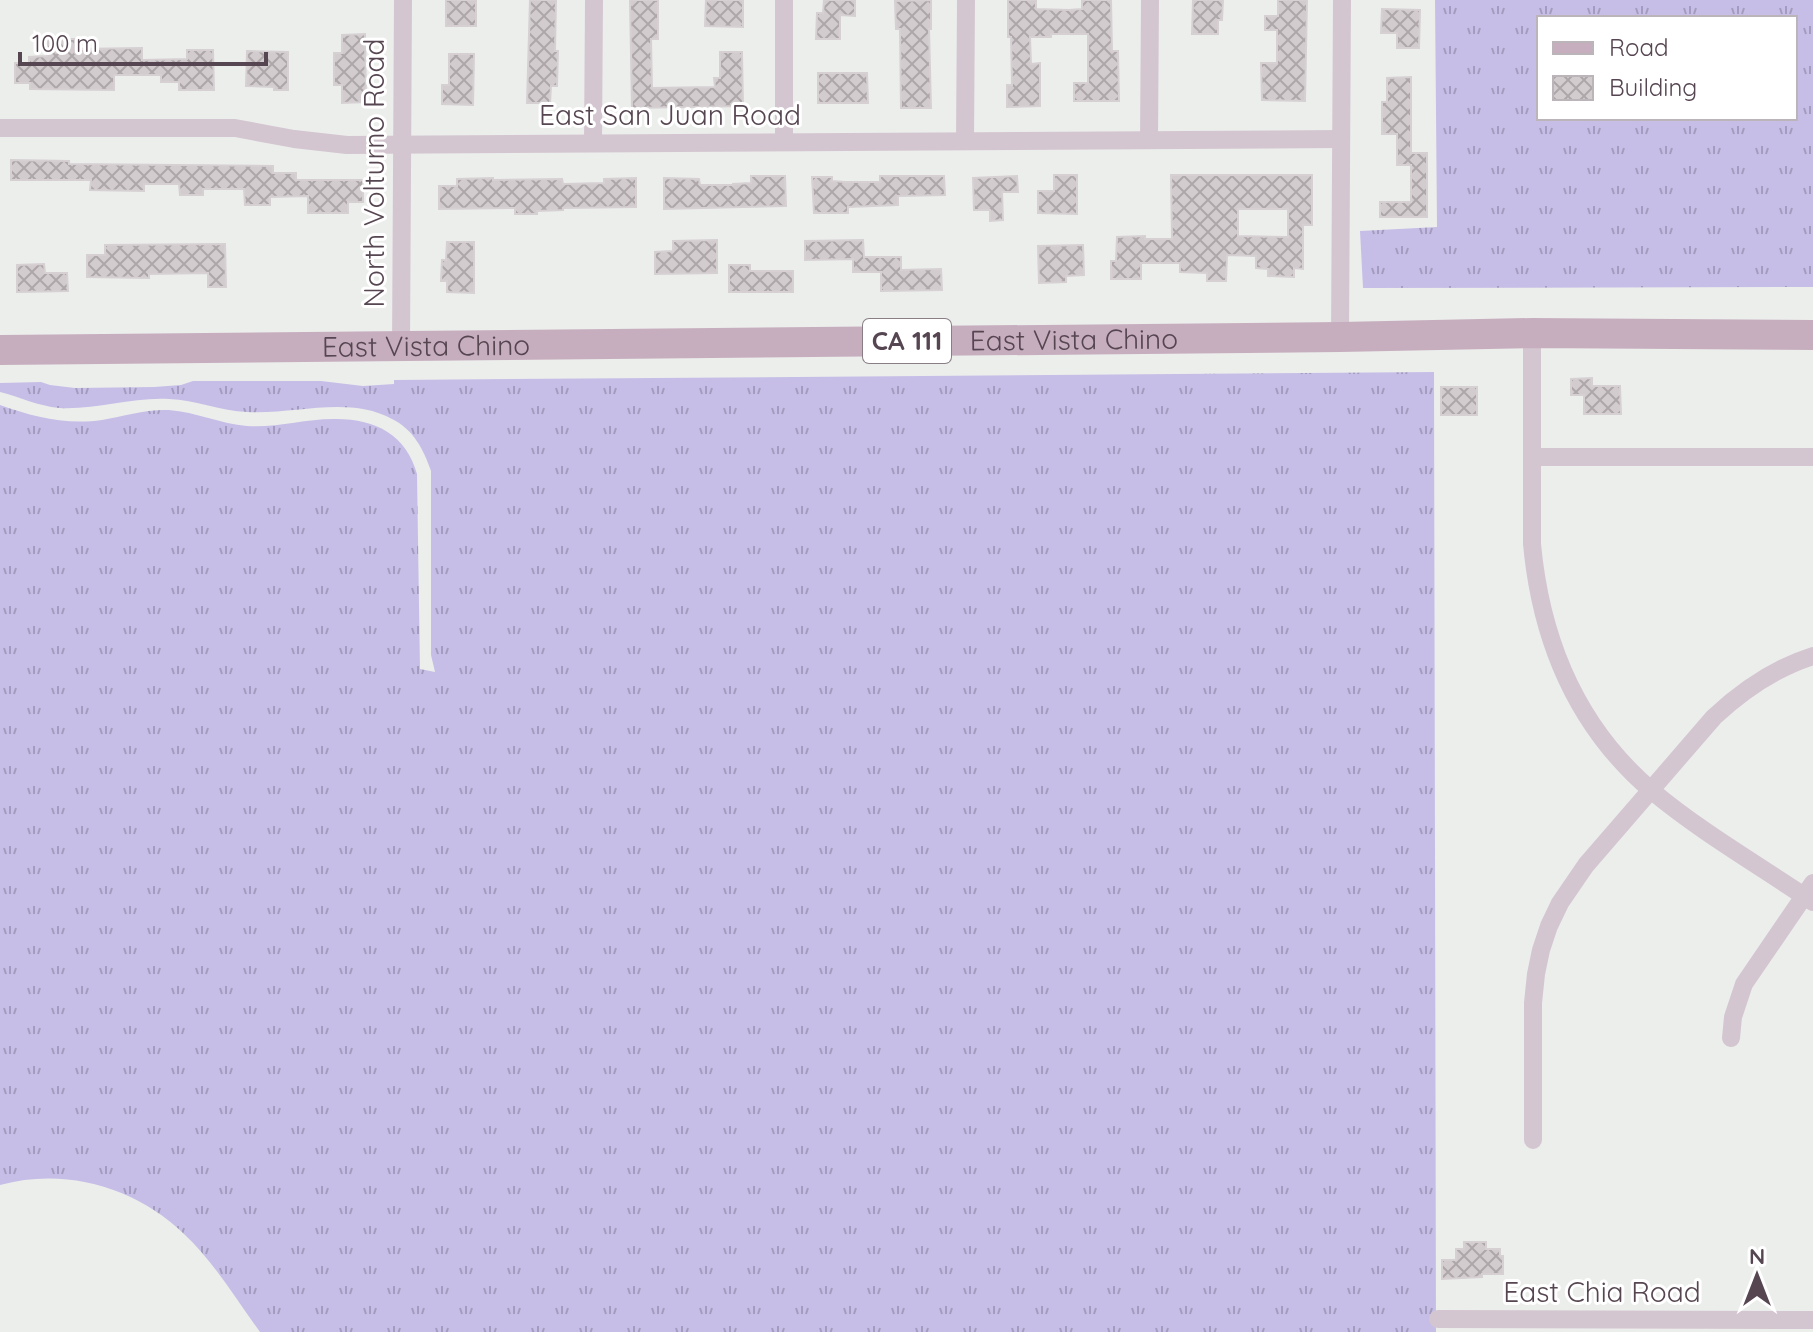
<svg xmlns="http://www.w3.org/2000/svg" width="1813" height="1332" font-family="Quicksand,sans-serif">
<defs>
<pattern id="grass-tufts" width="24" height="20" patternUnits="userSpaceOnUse" patternTransform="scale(2)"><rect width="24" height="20" fill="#c7bee7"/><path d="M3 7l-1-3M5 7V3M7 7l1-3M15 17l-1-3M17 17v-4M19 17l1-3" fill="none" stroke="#a49cbe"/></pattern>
<pattern id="building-cross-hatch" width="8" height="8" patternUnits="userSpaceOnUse" patternTransform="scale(2)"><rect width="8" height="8" fill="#d3cccf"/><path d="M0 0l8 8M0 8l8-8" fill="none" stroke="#aea7aa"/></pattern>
</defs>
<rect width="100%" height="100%" fill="#eceeec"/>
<!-- grass -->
<g fill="url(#grass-tufts)" fill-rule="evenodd">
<path d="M1435,0H1813V287L1363,288L1360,231L1437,227ZM1539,18H1795V118H1539Z"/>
<path d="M1434,372L1436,1332H260C236,1299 214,1262 184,1234C136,1187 65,1167 0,1185V405C34,417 65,425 102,420C124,416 146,409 169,410C196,412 221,424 247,426C276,428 304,419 333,419C374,418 406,434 417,474L420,669L435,672L431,655V471C424,450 413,429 392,419C348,395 294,415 247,412C221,411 195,400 169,399C132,397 96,410 59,408C38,406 20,397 0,392V383L41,382L50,385L75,388L154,387L181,385L193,381H321L363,386L394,384V380Z"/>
</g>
<!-- building -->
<g fill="url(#building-cross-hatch)" stroke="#d6d0d3" stroke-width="2" fill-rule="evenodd">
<rect x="446" y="0" width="30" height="26"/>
<path d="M530,0H556L555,51H558L557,86H551L550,103H527Z"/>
<path d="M630,0H658V39H651L652,88L715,87L714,78H720V52H742L743,106L632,108Z"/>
<path d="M706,0H743V27L705,26Z"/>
<path d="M824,0H855V16L840,15V39H816L817,13H823Z"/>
<path d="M931,0V29H929L931,108H901L900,29H896L895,1Z"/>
<path d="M1008,0H1036V9L1069,10L1082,9V0H1111L1112,51H1118L1119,101H1074V83H1088V34H1051V37H1030L1031,64L1040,63V106L1007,107V85H1012L1011,37H1008Z"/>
<path d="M1193,0H1223L1222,20H1218V34H1192Z"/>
<path d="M1278,0H1307L1305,101L1262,100L1261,63H1277V30H1265V16H1278Z"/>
<path d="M1382,9L1420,10L1419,48H1397V33H1381Z"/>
<path d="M365,34L366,102L342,103V85H334V53H342V35Z"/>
<path d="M47,39H75V49L142,48V60L187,59V50H213L214,90H179V82H161V75H114V90L30,89V83H15V63H29V57L47,56Z"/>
<path d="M247,51L288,52V90H274V87L246,86Z"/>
<path d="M449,54H474L473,105L442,104V85H449Z"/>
<path d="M818,73H867L868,103H818Z"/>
<path d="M1411,77V153H1427V217H1380V202H1411V165H1397V134H1382V102H1387V78Z"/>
<path d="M11,160L69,161V164L273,166V173H296V180H363V202H348V213H308V196L270,197V205H245L244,189H203V195H180L179,184H144V191L90,190L91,180H11Z"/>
<path d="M1054,175H1077V214L1038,213V191H1054Z"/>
<path d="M1171,175H1312V225H1303V269L1294,268V277L1268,276V269L1256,268V256L1227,255L1226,281H1207V273L1180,272V263H1141V279H1111V261H1116L1117,237L1145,236V239H1172ZM1238,209H1288V237L1238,236Z"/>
<path d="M751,176H785L786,206L664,209V178L699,179L700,185H733V184L751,183Z"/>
<path d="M880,176H944L945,195L898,196V205L848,207V213H814L812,177H832V181L845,182H880Z"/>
<path d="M1017,176L1018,192H1002L1003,220L990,221V210H974L973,178Z"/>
<path d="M493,178V180L562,179L563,184L604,183V179L636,178V207L563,208V210L537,211V214H515V208L439,209V186H457V179Z"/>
<path d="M717,240V273L655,274V252L673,251V241Z"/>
<path d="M863,240L864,257H901V270L941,269L942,290L881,291V272H853V259L805,260V241Z"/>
<path d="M447,242H474V293L447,292V281H441L442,260H446Z"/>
<path d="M225,244L226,287H208V273L149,274V278L87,277V255H105V245Z"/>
<path d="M1083,245L1084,275L1066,276V282L1039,283L1038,246Z"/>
<path d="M44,264L45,273H67L68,291L17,292V265Z"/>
<path d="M729,265H750V271H793V292H729Z"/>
<path d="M1592,378V386H1620L1621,414H1584V395H1571V379Z"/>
<rect x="1441" y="387" width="36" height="28"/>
<path d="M1464,1242H1486V1249H1500V1256H1503V1274H1482V1277L1442,1279V1260H1456V1249H1464Z"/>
</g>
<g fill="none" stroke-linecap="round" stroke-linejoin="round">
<!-- minor -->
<g stroke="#d4c6d0" stroke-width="18">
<path d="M784,0V142"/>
<path d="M0,128H235L294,139L347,145L1341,139"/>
<path d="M1149,140L1150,0"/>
<path d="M965,141L966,0"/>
<path d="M593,143L594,0"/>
<path d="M1532,333V544C1541,640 1577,727 1652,791C1701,832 1760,866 1813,902"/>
<path d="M1340,337L1342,0"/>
<path d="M401,346L403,0"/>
<path d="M1533,457H1813"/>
<path d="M1731,1038L1733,1017L1744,984L1813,883"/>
<path d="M1533,1140V1003L1536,974L1541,950L1549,926L1560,903L1586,865L1714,717C1743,690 1775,668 1813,656"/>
<path d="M1438,1319L1813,1320"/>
</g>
<!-- primary -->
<path stroke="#c7aebf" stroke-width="30" id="s1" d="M0,350L1340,337L1532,333L1813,335"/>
</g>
<g text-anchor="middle" stroke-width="6" stroke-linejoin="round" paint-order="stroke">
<!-- shield labels -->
<rect fill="#fff" stroke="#897e85" stroke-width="2" x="863" y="319" width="88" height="44" rx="6"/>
<g font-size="26" font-weight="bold" fill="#564651">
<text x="907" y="350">CA 111</text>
</g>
<!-- street labels -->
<g font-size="28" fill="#564651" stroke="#fff">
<text x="670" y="125">East San Juan Road</text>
<text transform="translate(374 173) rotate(-90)" y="10">North Volturno Road</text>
<text dy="10" stroke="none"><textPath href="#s1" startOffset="1074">East Vista Chino</textPath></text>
<text dy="10" stroke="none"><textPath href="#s1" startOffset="426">East Vista Chino</textPath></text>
<text x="1602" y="1302">East Chia Road</text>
</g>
</g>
<!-- legend -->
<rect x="1537" y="16" width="260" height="104" fill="#ffffff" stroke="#bbb5b9" stroke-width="2"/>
<rect x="1553" y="42" width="40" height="12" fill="#c7aebf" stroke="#bbb5b9" stroke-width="2"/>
<text x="1609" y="56" font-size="24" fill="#564651">Road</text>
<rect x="1553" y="76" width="40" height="24" fill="url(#building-cross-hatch)" stroke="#bbb5b9" stroke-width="2"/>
<text x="1609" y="96" font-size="24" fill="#564651">Building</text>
<!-- north arrow -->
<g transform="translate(1757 1276)" stroke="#ffffff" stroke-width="6" paint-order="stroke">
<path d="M0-6L14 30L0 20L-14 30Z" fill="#564651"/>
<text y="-12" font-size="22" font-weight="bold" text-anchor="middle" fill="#564651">N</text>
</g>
<!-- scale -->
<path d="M20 52v12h246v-12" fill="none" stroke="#564651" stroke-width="4"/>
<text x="32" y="52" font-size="24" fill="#564651" stroke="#ffffff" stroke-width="6" paint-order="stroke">100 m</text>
</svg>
